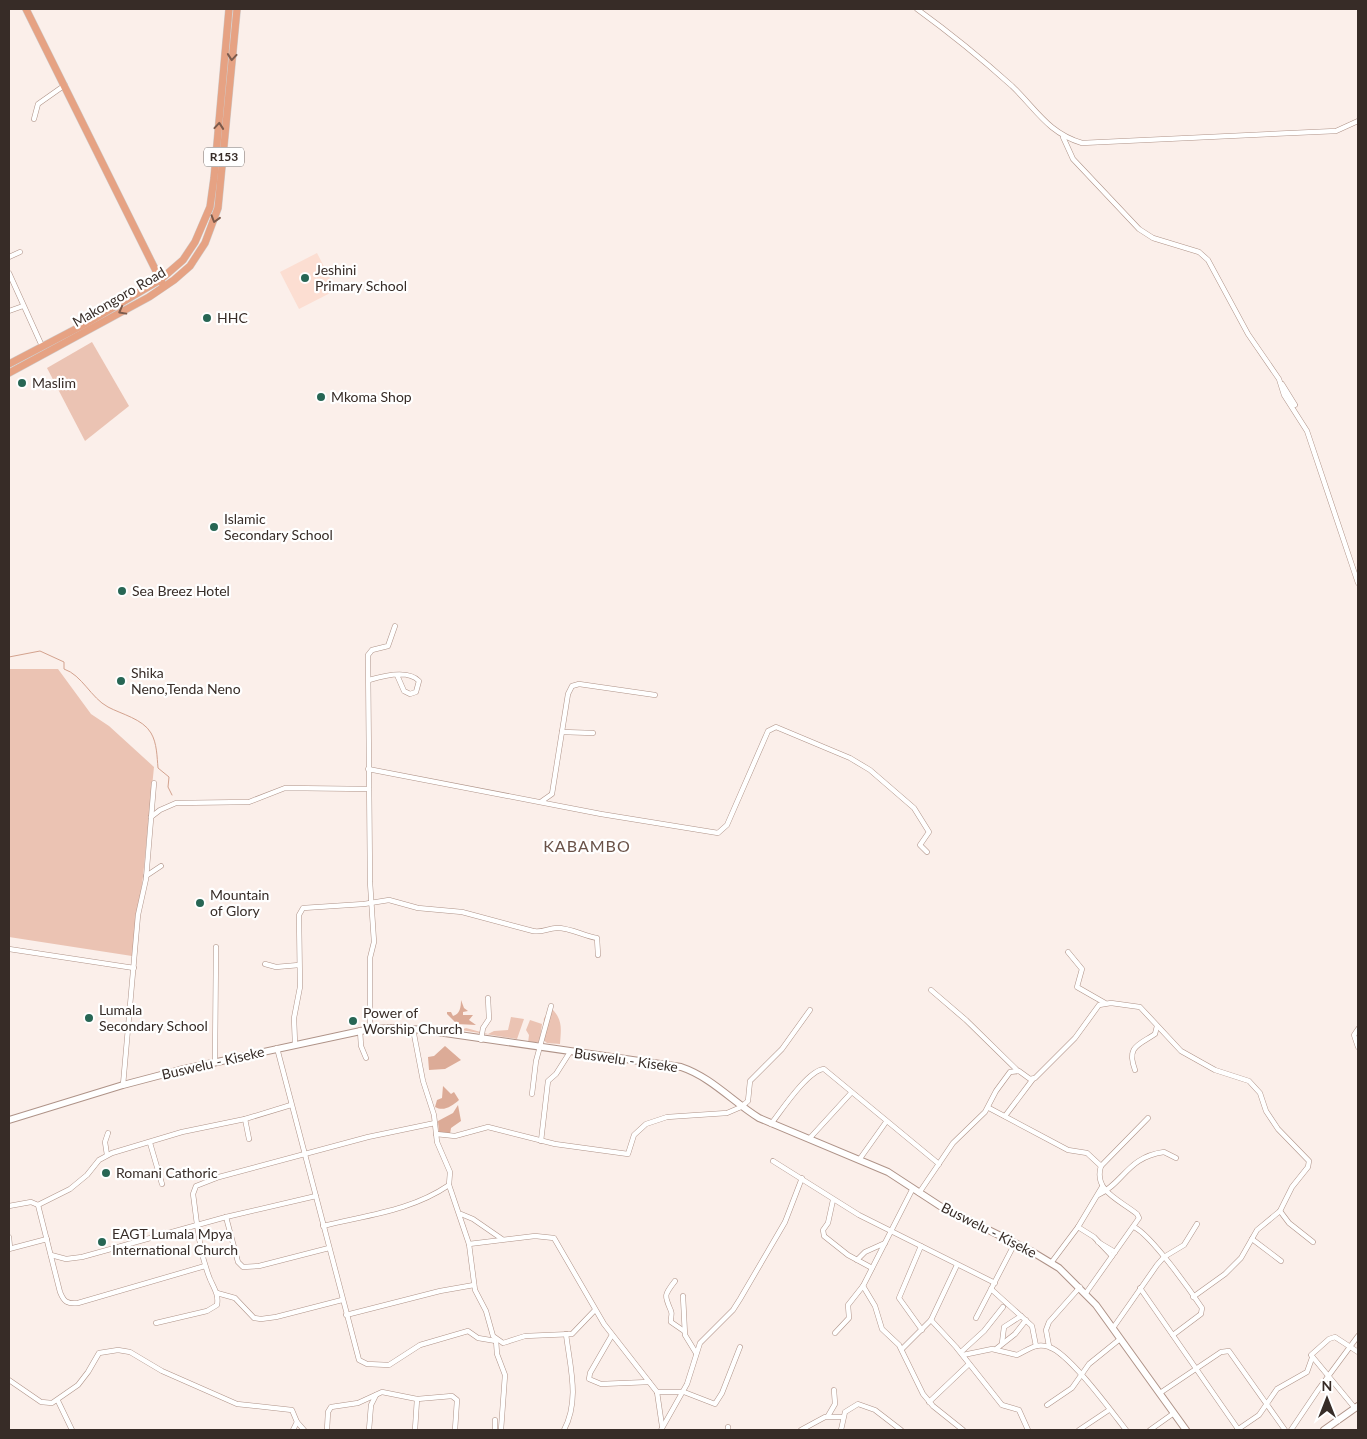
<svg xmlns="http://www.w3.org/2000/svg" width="1367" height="1439" font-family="Lato,sans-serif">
<rect width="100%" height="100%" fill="#fbefea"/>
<!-- built -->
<path fill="#fcded2" d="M317,253L336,290L299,309L280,272Z"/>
<!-- green -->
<g fill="#ebc3b3">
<path d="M92,342L129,406L85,441L47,368Z"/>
<path d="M9,669H58L91,714L109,726L154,767L143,877L132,956L9,937Z"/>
<path d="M552,1009C563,1020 561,1029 560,1044L547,1043L542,1039L544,1018Z"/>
<path d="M511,1017L524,1019L517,1039L461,1030L466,1028L488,1034L494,1031L508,1030Z"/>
<path d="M530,1020L542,1024L540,1040L544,1044L538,1042L528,1043L529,1035L526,1030Z"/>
</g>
<!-- forest -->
<g fill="#dcab97">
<path d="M461,1000L464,1008L468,1011L463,1012V1015H473L469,1020L476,1025L457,1024L447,1014V1012H451L453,1016C460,1014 461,1007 461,1000Z"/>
<path d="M445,1046L461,1060L445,1069L429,1070L428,1057L434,1056Z"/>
<path d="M443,1086L451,1094L454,1092L459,1100C452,1106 444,1112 435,1107L437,1100L442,1098Z"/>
<path d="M458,1105L461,1121L451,1128L450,1134H439L438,1121L453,1113Z"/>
</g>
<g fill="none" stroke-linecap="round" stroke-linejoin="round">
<!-- stream -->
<path stroke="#d3a28e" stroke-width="1" d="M9,657L40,651L64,662V669C82,675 91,698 108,707C121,714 143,719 151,733C157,743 157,757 158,768L169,777L168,787L172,795"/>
<!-- street casing -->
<g stroke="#af9388" stroke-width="5.5">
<g id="street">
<path d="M917,9C950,33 982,59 1012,86C1036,109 1048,133 1082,143L1336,131L1358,121"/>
<path d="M34,119L38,104L65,85"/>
<path d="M1063,137L1073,159L1139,229L1153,238L1199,252L1208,260L1248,334L1279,379L1284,395L1307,431L1358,583"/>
<path d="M9,257L20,252"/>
<path d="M9,273L42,346"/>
<path d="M9,311L23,306"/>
<path d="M1282,384L1295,405"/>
<path d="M369,680C382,676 408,669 419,681L416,692L410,694L404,691L397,675"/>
<path d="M562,732L593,733"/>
<path d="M368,769L601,814L718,833L727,825L768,731L776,727L850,758L870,770L914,808L929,832L920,845L927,852"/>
<path d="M542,801L552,794L568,694L572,686L579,684L655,695"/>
<path d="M151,817L160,810L176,803L249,802L285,788L369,789"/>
<path d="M146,876L161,866"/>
<path d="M9,949L134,968"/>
<path d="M1068,952L1082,969L1077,987L1105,1003"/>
<path d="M265,964L276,967L299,965"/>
<path d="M931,990L966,1020L1017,1070"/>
<path d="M370,1029V958L374,942L370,882L368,655L372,650L388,646L395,626"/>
<path d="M413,1029L423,1081L434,1115L437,1142L450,1172L449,1185L469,1244L475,1290L486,1311L493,1336L503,1343L525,1336L572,1334L595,1310"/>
<path d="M1358,1029L1354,1035L1358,1047"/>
<path d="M360,1030L361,1046L366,1058"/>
<path d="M481,1040L483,1028L489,1019L488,998"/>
<path d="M295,1044L294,1018L300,987L299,915L303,908L364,904L389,900L418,908L462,912L533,931C542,933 548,928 557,928C571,928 584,936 597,938L598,955"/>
<path d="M277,1048L359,1360L367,1364L389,1365L420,1345L468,1331L478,1338L496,1341"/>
<path d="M215,1062L216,947"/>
<path d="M1135,1070C1126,1046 1139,1045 1155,1034L1157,1026"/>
<path d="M123,1085L138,915L146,879L154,783"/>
<path d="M532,1094L536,1061L551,1006"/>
<path d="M989,1108L1068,1150L1087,1153L1101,1166"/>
<path d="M1005,1116L1033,1079"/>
<path d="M245,1119L249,1139"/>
<path d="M771,1124C781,1111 808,1070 824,1069L939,1164"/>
<path d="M436,1134L455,1136L488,1127L555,1144L628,1154L634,1135L646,1124L667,1117L727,1113L741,1107L748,1101L750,1081L782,1049L810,1010"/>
<path d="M809,1139L851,1093"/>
<path d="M541,1141L548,1081L556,1074L570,1052"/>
<path d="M150,1143L162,1184"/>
<path d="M107,1155L105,1142L108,1133"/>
<path d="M859,1160L886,1122"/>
<path d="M773,1161L859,1215L995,1283"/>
<path d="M919,1193L953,1143L985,1112L996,1091L1010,1072L1019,1071L1030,1079L1035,1078L1075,1038L1099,1005L1111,1003L1140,1007L1181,1051L1215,1070L1249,1081L1260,1093L1266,1111L1278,1129L1309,1161L1308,1167L1292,1187L1280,1211L1257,1230L1241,1258L1225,1274L1193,1297"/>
<path d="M1098,1195C1124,1183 1127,1157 1164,1152L1176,1158"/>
<path d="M833,1200L828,1223L823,1230L824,1236L848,1255L872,1268"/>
<path d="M38,1205L70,1189L87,1175L99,1160L112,1153L182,1132L245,1119L291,1105"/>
<path d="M9,1206L31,1202L38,1205L60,1292C64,1302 67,1304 78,1303L205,1266"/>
<path d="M1280,1211L1289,1223L1313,1242"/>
<path d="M461,1214L473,1219L502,1239"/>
<path d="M226,1217L238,1262L243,1267L259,1266L329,1248"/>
<path d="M323,1226C367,1215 411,1211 449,1185"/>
<path d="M1078,1227L1094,1237L1112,1256"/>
<path d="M1134,1227C1151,1235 1190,1290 1202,1308L1201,1314L1173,1335"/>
<path d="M9,1237L10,1248"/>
<path d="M1252,1239L1281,1261"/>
<path d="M1098,1242L1115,1252"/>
<path d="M469,1244L535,1236L554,1238L604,1324L657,1392L662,1426"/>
<path d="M921,1246L899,1298L922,1330"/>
<path d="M9,1249L47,1239"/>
<path d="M51,1255L66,1259L82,1257L226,1217L316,1196"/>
<path d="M857,1260L865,1252L885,1243"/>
<path d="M1051,1263L1078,1227L1102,1187"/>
<path d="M675,1281C664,1295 664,1295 671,1311C673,1315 670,1318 671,1322L684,1331"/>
<path d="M863,1286L875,1306L882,1329L899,1345L923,1394L933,1406L963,1430"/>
<path d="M1140,1288L1238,1429"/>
<path d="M991,1289L1032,1326L1036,1346"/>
<path d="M217,1293L235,1298L254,1318L261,1319L276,1317L342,1300"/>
<path d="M1086,1293L1139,1218L1137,1214C1120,1200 1093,1191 1101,1166L1148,1118"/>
<path d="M683,1296L685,1335L696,1353"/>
<path d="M346,1315L440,1291L474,1285"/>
<path d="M976,1318L1015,1243"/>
<path d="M931,1320L956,1347L1002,1405L1019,1410L1028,1430"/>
<path d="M156,1323L207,1311L217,1305C219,1295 214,1288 210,1279C199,1252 197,1222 193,1194L196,1186L219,1177L368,1137L435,1123"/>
<path d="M1113,1328L1157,1265L1164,1257L1184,1245L1197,1224"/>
<path d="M835,1333L849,1318L848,1305L863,1286L913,1188"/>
<path d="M612,1335L590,1373L589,1379L601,1384L649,1382"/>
<path d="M496,1340L497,1354L505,1375L501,1430"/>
<path d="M1002,1343L1004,1327L1021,1316"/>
<path d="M1049,1346L1046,1330L1049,1322L1080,1287"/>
<path d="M902,1349L931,1320L957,1265"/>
<path d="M996,1349L1015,1334L1026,1320"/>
<path d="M961,1352L984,1331L1003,1307"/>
<path d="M963,1355L992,1349L1017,1355C1028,1350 1036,1342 1049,1347C1069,1353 1112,1412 1126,1430"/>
<path d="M9,1380L41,1402L52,1403L78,1385L88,1372L99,1353L118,1350L130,1352L162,1371L237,1404L292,1410L297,1422L293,1430"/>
<path d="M657,1392H684L715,1404L722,1393L740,1347"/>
<path d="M1160,1393L1221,1352L1229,1351L1285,1430"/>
<path d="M58,1401L72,1430"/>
<path d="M929,1402L969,1364"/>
<path d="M1047,1405L1072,1388L1089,1364L1120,1339"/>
<path d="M1354,1407L1311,1355L1329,1339L1335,1337L1358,1352"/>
<path d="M828,1416L835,1404L834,1390"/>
<path d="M495,1420V1430"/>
<path d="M297,1422L304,1430"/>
<path d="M327,1430L328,1412L331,1407L358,1403L382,1392L417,1399L452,1396L457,1400L455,1430"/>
<path d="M369,1430L371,1405L376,1395"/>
<path d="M415,1430L417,1399"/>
<path d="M564,1430C580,1400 570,1367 566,1334"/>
<path d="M661,1430L687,1384L700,1343L733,1310L740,1299L785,1222L802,1178"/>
<path d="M728,1430V1427"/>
<path d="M801,1430L825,1417H842"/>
<path d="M841,1430L845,1412L858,1404L875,1410L901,1430"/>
<path d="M1079,1430L1109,1410"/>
<path d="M1150,1430L1174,1413"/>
<path d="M1237,1430L1259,1415L1277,1389L1307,1372L1312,1358"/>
<path d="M1291,1430L1318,1390L1358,1336"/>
</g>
</g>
<!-- secondary casing -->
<g stroke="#af9388" stroke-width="8">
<g id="secondary">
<path d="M9,1120L123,1085L180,1070L370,1029L397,1028L424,1030L681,1067C711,1077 733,1102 759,1118L888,1172L940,1206L1031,1251L1059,1268L1096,1305L1186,1430"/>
<path d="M1324,1430L1358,1406"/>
</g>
</g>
<!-- primary casing -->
<g stroke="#cfcccb" stroke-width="8">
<g id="primary">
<path d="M26,9L162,283"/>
<path d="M9,364L87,323L160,280L183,260L195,242L210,207L214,178L229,9"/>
<path d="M9,373L149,297L174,280L190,266L205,243L218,208L237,9"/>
</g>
</g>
<!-- street -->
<use href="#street" stroke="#fff" stroke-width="4.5"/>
<!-- secondary -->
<use href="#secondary" stroke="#fff" stroke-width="6"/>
<!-- primary -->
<use href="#primary" stroke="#e6a283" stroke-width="7"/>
</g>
<!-- one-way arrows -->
<defs><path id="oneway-chevron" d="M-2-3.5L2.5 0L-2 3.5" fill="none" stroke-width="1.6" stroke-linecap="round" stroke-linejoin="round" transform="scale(1.25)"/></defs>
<g stroke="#7d5b4c">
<use href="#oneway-chevron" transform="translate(232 57) rotate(95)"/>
<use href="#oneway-chevron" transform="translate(219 126) rotate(-85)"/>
<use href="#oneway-chevron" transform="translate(215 219) rotate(107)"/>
<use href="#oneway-chevron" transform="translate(122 311) rotate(151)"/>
</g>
<!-- markers -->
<g fill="#276654" stroke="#fff" stroke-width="2">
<circle cx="305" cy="278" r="5"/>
<circle cx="207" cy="318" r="5"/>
<circle cx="22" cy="383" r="5"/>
<circle cx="321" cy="397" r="5"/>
<circle cx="214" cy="527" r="5"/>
<circle cx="122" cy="591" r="5"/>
<circle cx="121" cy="681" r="5"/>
<circle cx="200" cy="903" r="5"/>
<circle cx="89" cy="1018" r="5"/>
<circle cx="353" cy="1021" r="5"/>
<circle cx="106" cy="1173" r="5"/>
<circle cx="102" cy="1242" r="5"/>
</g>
<g text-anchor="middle" stroke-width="4.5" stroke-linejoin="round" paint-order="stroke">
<!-- shield labels -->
<rect fill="#fff" stroke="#736b68" stroke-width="1" x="204" y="147.5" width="40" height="19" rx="4"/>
<g font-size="12" font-weight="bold" fill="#372c27">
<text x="224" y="161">R153</text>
</g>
<!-- poi labels -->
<g font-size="14" fill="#372c27" stroke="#fff" text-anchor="start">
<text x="315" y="275">Jeshini<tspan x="315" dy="16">Primary School</tspan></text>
<text x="217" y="323">HHC</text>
<text x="32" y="388">Maslim</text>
<text x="331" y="402">Mkoma Shop</text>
<text x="224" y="524">Islamic<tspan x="224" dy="16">Secondary School</tspan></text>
<text x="132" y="596">Sea Breez Hotel</text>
<text x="131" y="678">Shika<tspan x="131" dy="16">Neno,Tenda Neno</tspan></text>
<text x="210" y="900">Mountain<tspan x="210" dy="16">of Glory</tspan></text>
<text x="99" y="1015">Lumala<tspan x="99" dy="16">Secondary School</tspan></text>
<text x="363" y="1018">Power of<tspan x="363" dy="16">Worship Church</tspan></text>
<text x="116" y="1178">Romani Cathoric</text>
<text x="112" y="1239">EAGT Lumala Mpya<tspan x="112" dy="16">International Church</tspan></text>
</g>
<!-- street labels -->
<g font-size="14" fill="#372c27" stroke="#fff">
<text transform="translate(119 297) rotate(-30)" y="5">Makongoro Road</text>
<text transform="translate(626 1060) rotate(8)" y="5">Buswelu - Kiseke</text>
<text transform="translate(213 1063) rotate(-13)" y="5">Buswelu - Kiseke</text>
<text transform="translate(989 1230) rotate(27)" y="5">Buswelu - Kiseke</text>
</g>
<!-- quarter labels -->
<g font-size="16" letter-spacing="1" fill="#6a5248" stroke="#fff">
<text x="587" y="852">KABAMBO</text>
</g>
</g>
<!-- border -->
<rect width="1367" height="1439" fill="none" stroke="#372c27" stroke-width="20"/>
<!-- north arrow -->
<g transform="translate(1327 1399)" stroke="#ffffff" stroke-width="4" paint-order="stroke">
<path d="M0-4L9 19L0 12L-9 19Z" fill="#372c27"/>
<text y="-8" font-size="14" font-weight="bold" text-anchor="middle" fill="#372c27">N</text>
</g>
</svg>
